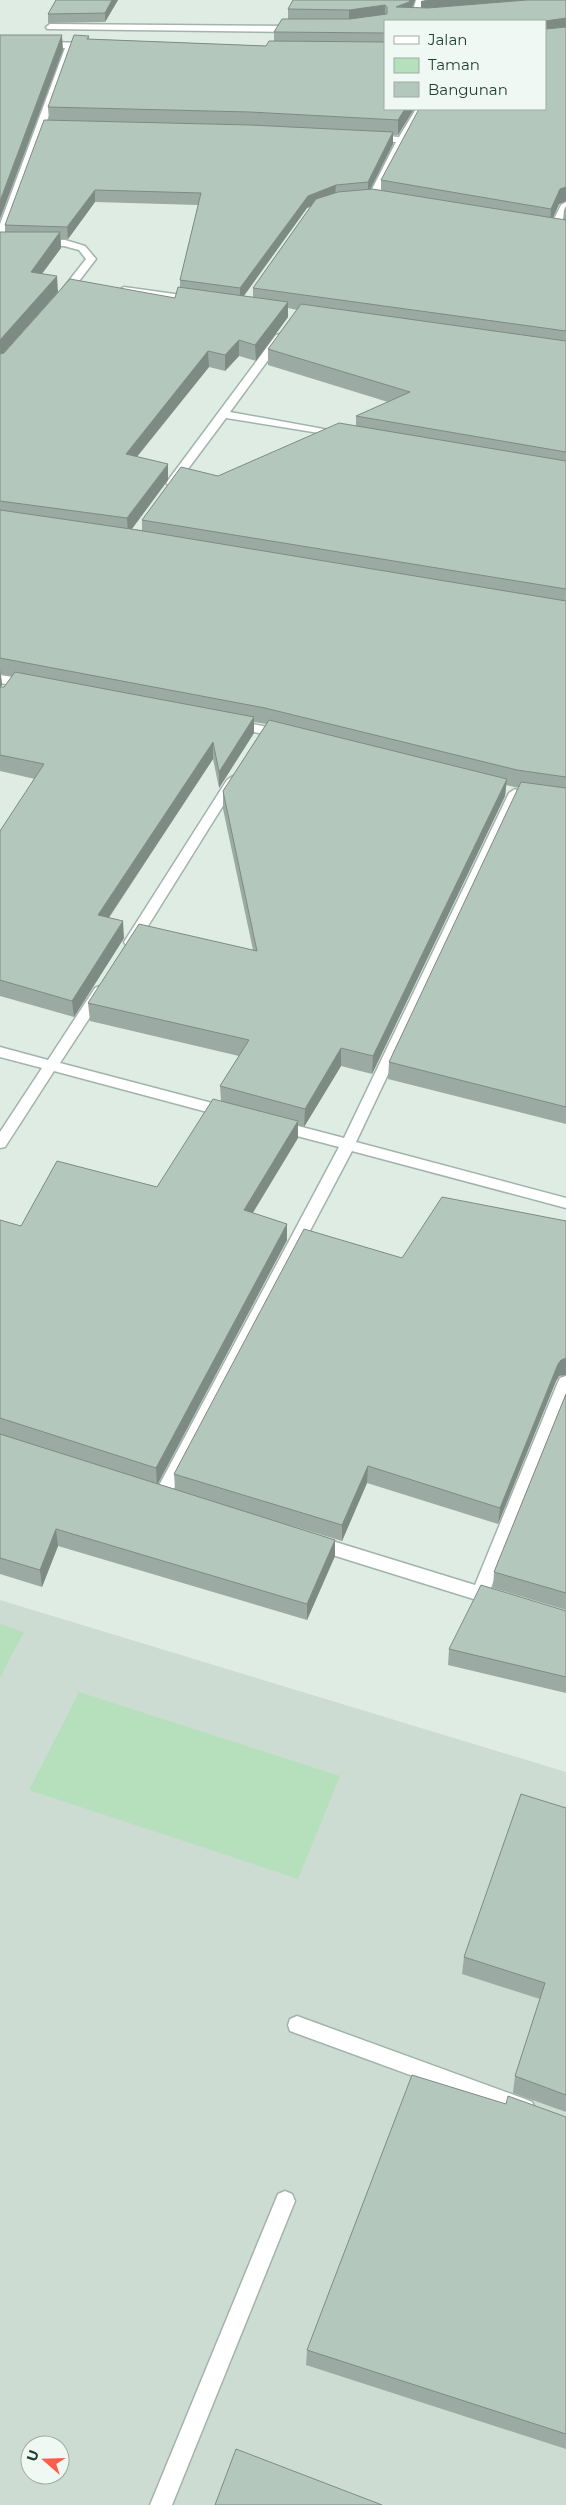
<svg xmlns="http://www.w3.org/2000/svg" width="566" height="2505" font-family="Montserrat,sans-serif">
<rect width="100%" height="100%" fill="#dfece4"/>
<!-- built -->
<path fill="#cddcd3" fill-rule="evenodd" d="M0,1600L566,1772V2505H0ZM30,2445H60V2475H30Z"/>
<!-- green -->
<g fill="#b5e0bb">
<path d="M0,1624L24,1632L0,1677Z"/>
<path d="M79,1692L340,1776L298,1879L29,1790Z"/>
</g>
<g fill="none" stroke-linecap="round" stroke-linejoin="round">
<!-- service casing -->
<g stroke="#a1b4ab" stroke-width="3">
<g id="service">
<path d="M297,2016L525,2099L532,2102L535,2108L532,2114L525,2117L290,2031L288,2025L290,2019Z"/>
<path d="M285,2191L292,2194L295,2201L172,2505H150L278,2194Z"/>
</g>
</g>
<!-- minor casing -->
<g stroke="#a1b4ab" stroke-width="3">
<g id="minor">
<path d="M416,0H424L416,21H410Z"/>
<path d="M50,24L296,26L300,29L296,32L47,29L46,27Z"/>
<path d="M44,42L91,43L95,46L91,49L74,48L3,239L65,240L85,246L96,259L66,298L62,299L57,296L86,259L79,250L64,246L0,245V224L65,48L41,47L40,45Z"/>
<path d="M416,109H425L378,198L384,201L379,204L369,201L367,199L396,142L373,141L368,138L373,135L399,137Z"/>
<path d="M566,202V215L559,229L551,231L549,229L561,205Z"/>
<path d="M124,287L196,297L201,300L196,303L120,292L119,290Z"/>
<path d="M280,334L285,337L230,412L340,432L344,433V437L226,418L176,485H168L166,483L276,335Z"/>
<path d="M0,675L30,680L36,684L30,688L0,683Z"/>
<path d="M234,720L286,731L288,734L282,738L230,727L228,724Z"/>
<path d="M233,776L239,780L138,942L131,946L126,945L124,942L227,780Z"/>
<path d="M515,789L521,793L356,1142L566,1198V1208L352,1151L168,1500L162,1501L156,1500L154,1495L339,1147L274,1130L272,1126L279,1121L344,1138L509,793Z"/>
<path d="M100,986L107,991L60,1063L231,1108L233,1112L231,1116L226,1117L54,1071L5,1147L0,1148V1132L42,1068L0,1057V1047L48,1060L95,988Z"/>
<path d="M566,1376V1401L490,1590L501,1593L503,1598L501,1603L495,1605L480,1601L310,1548L308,1543L310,1538L316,1536L475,1585L558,1382L560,1378Z"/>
</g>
</g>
<!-- service -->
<use href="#service" fill="#fff" fill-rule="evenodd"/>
<!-- minor -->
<use href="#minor" fill="#fff" fill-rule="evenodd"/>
</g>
<!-- wall -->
<g fill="#9baba3" fill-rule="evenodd">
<path d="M56,0H118L105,22L48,23V14Z"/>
<path d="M293,0H415L412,8H421L566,0V201L559,204L553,218L563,220L564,210L566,206V1124L388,1079L389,1062L519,788L506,785L505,796L372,1074L341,1066L304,1127L298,1125V1138L253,1213L287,1224V1240L158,1484L175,1489L174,1474L559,1376L556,1381L498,1524L367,1483L342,1541L286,1524L335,1540V1556L307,1620L58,1546L42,1587L0,1574V1220L21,1226L157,1187L221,1101L220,1086L239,1056L90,1021L88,1003L253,950L223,809V791L266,724L254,722V733L219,788L213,759L109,918L124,938L74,1017L0,996V831L35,779L0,771V232H5V225L49,120L48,107L89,36V39L266,46L274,41V32L288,19V9ZM385,21L545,109L381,180V190L370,189L393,144V135H398L414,109H385ZM95,202L198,205L180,280V287L175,298L3,354L58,292L42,274L61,248V239H68ZM311,206L253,288V297L244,296L307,208ZM288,308L297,310L268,349V365L388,402L356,416V426L218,476L142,520V530L132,529L168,480L137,457L209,367L225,371L239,356L256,361L288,317ZM1,674L12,676L4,687H1L2,685Z"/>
<path d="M566,1394V1610L493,1588L494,1572Z"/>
<path d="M566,1611V1693L448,1665L449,1649Z"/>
<path d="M566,1808V2112L513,2093L515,2076L540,1999L462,1974L464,1957Z"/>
<path d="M506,2104L566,2117V2449L306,2365L307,2350Z"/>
</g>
<!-- shaded-wall -->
<g fill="#7e8b84">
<path d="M112,0H118L105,22V13Z"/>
<path d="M410,0H415L409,16L396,7Z"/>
<path d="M427,0H566L421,15V1Z"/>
<path d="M385,5V19L349,24V10Z"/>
<path d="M566,18V32L545,36V21Z"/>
<path d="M62,35L63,50L0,219V201Z"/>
<path d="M405,109H414L398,135V120Z"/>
<path d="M393,132V144L368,194V182Z"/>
<path d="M336,185L335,197L307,208L240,301V288L308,196Z"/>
<path d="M566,187V201L559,204L550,224L551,209L560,189Z"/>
<path d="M95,190V202L68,239L67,227Z"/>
<path d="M60,232L61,248L32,287L31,272Z"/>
<path d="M57,276L58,292L0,357V340Z"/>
<path d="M288,302V317L256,361L255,345Z"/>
<path d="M239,340V356L225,371V355Z"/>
<path d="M208,351L209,367L126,470V454Z"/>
<path d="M168,464V480L128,534L127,518Z"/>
<path d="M0,669L2,685L0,688Z"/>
<path d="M254,717V733L219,788V772Z"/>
<path d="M213,742V759L99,932L98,915Z"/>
<path d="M507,779L505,796L372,1074L373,1056Z"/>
<path d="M123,921L124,938L74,1017L72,1001Z"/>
<path d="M341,1048V1066L304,1127L305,1109Z"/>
<path d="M298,1121V1138L244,1227V1210Z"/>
<path d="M287,1224V1240L157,1485L156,1468Z"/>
<path d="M566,1358V1375L559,1376L556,1381L498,1524L500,1508L558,1364L561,1360Z"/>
<path d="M368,1466L367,1483L342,1541V1525Z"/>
<path d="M56,1529L58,1546L42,1587L40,1570Z"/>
<path d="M335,1540V1556L307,1620V1604Z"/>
</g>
<!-- building -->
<g fill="#b4c7bd" stroke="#7e8b84">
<path d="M56,0H112L105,13L48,14Z"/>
<path d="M293,0H410L409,2L396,7L428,8L527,0H566V18L545,21H385V33L274,32L282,19H350L387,14V7L385,5L349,10L288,9Z"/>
<path d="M545,24L546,29L566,27V187L560,189L551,209L381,180L419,109H545Z"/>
<path d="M0,35H62L0,201Z"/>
<path d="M74,35L89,36L87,39L266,46L269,41L385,42V109H405L398,120L250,112L48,107Z"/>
<path d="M44,120L250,125L393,132L368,182L336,185L308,196L240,288L180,280L201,193L95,190L67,227L5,225Z"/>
<path d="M372,189L566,220V331L253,288L316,199L338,192Z"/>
<path d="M0,232H60L31,272L57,276L0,340Z"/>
<path d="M70,279L175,298L178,287L288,302L255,345L239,340L225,355L208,351L126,454L168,464L127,518L0,501V354L4,353Z"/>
<path d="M301,304L566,341V452L356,416L410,392L268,349Z"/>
<path d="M339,423L566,461V589L142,520L181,467L218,476Z"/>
<path d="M0,510L131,529L566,601V777L517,770L265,708L0,658Z"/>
<path d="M15,672L254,717L219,772L213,742L98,915L123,921L72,1001L0,980V831L44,764L0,755V687H4Z"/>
<path d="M269,720L507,779L373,1056L341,1048L305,1109L220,1086L249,1040L88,1003L139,924L257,951L223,791Z"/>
<path d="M521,782L566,788V1107L389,1062Z"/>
<path d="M213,1099L298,1121L244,1210L287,1224L156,1468L0,1418V1220L21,1226L57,1161L157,1187Z"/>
<path d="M442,1197L566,1221V1358L561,1360L558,1364L500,1508L368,1466L342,1525L174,1474L304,1229L402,1258Z"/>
<path d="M566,1394V1593L494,1572Z"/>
<path d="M0,1434L335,1540L307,1604L56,1529L40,1570L0,1558Z"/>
<path d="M481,1585L566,1611V1677L449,1649Z"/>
<path d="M521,1794L566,1808V2095L515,2076L545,1983L464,1957Z"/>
<path d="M412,2075L506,2104L508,2096L566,2117V2434L307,2350Z"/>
<path d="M236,2449L382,2505H215Z"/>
</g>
<!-- legend -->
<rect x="384" y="20" width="162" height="90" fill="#f0f8f3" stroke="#9caea5"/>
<rect x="394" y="36" width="25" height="8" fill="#ffffff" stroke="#9caea5"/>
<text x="428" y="45" font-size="15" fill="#1e3e31">Jalan</text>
<rect x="394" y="58" width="25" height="15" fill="#b5e0bb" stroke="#9caea5"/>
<text x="428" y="70" font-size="15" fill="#1e3e31">Taman</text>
<rect x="394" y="82" width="25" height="15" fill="#b4c7bd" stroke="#9caea5"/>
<text x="428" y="95" font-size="15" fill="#1e3e31">Bangunan</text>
<!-- north arrow -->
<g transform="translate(45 2460) rotate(290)"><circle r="24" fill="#f0f8f3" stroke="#9caea5"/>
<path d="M0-4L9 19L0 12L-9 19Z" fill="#ff5c4a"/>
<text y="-8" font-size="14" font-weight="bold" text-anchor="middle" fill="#1e3e31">U</text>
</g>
</svg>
